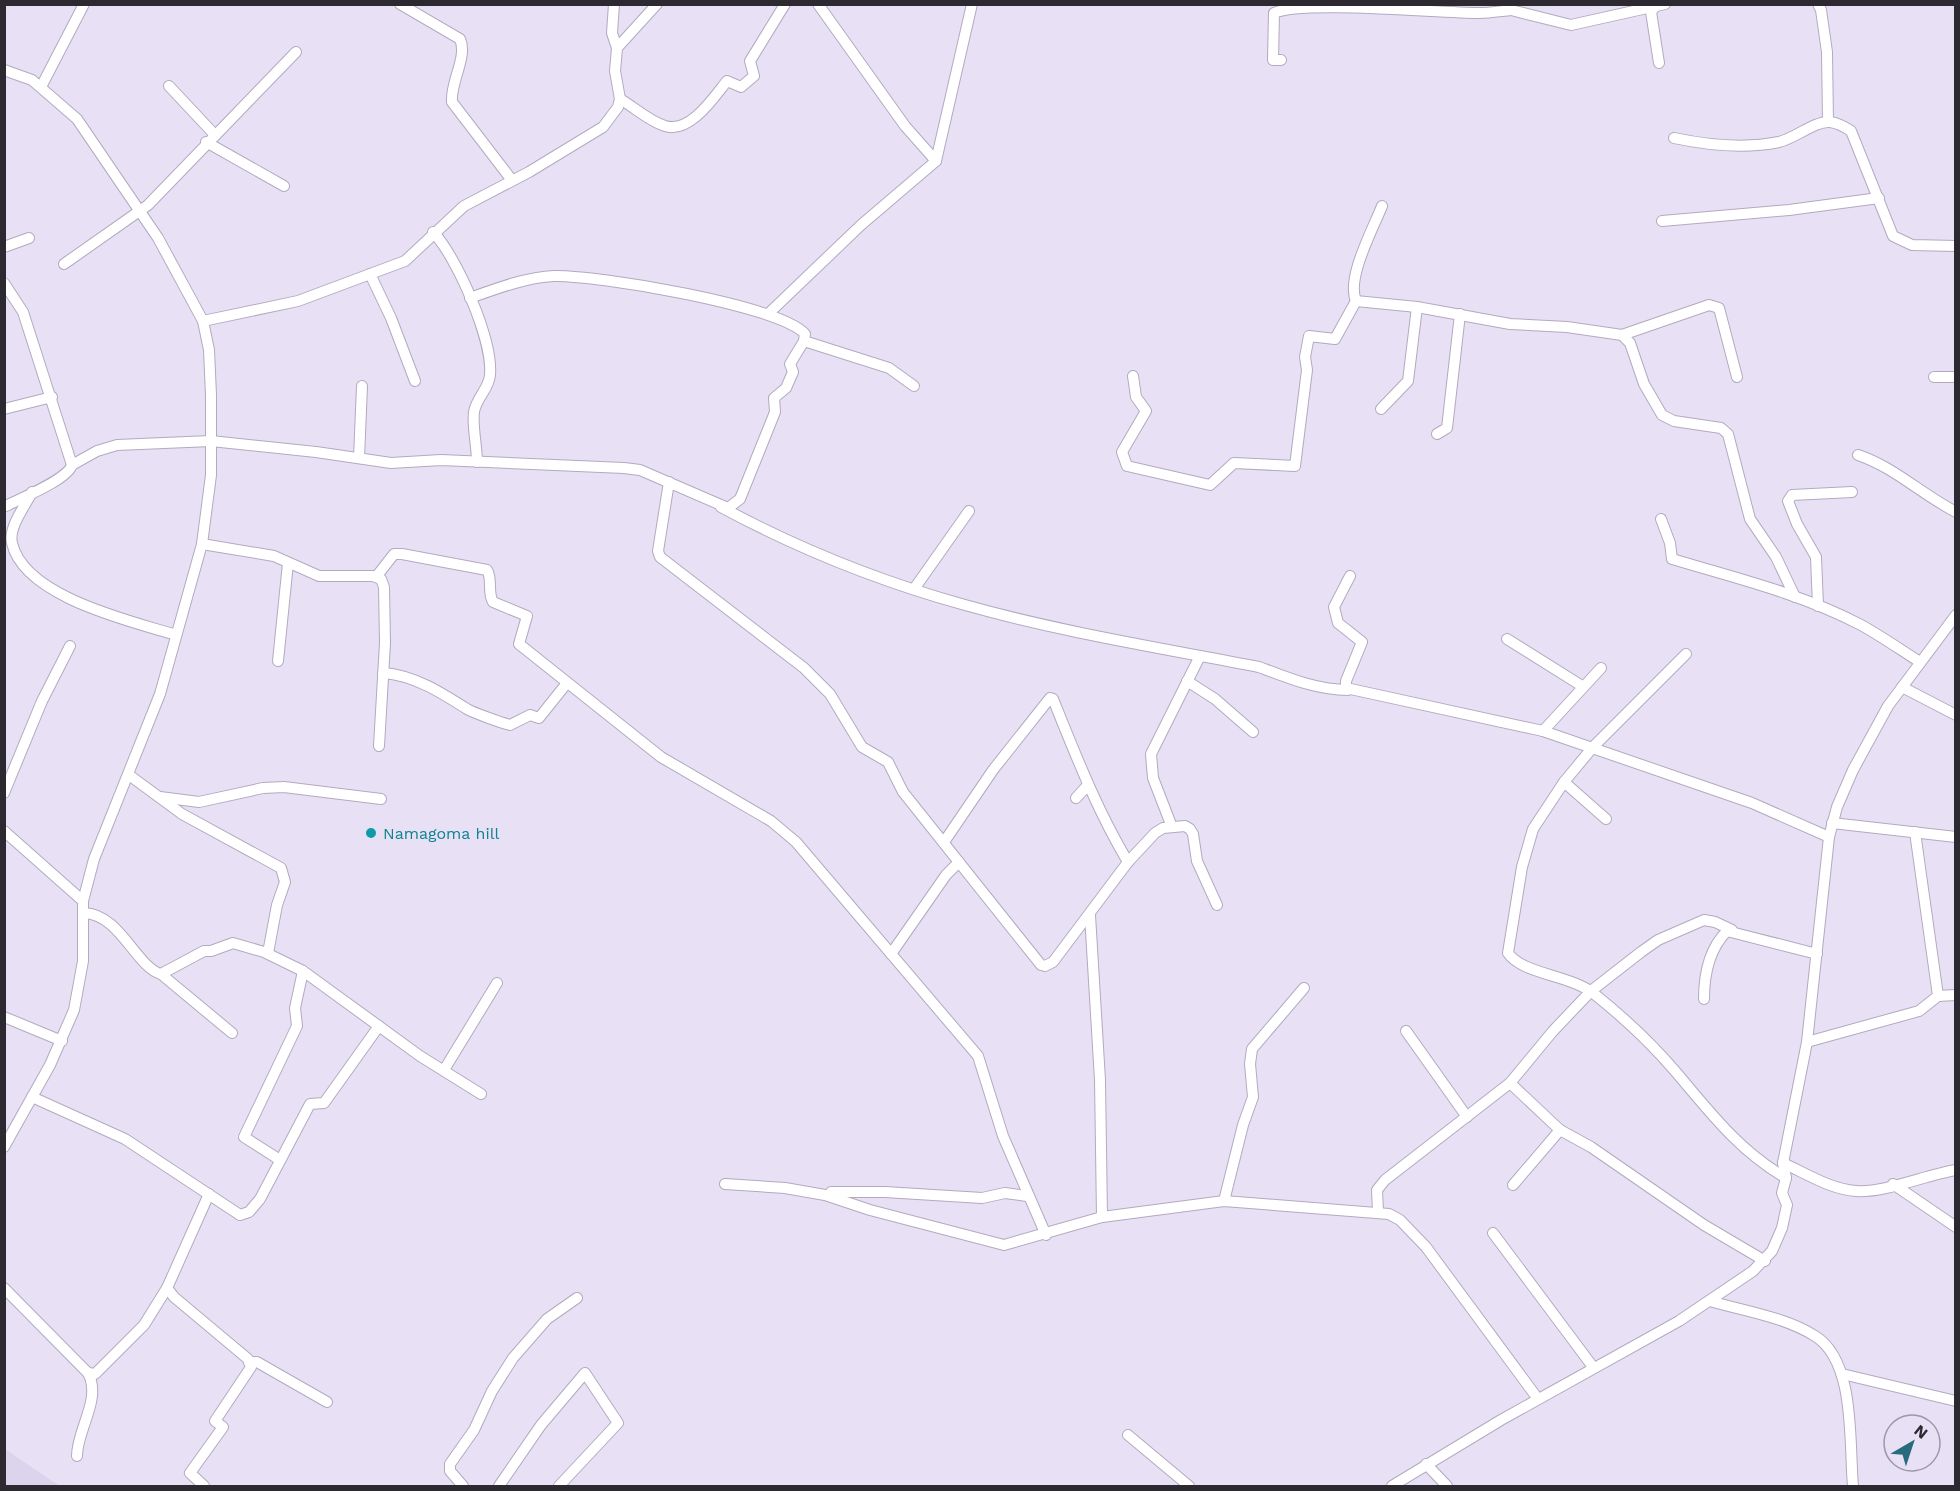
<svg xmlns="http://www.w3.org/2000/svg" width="1960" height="1491" font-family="'Work Sans',sans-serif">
<rect width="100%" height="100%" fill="#e8e1f6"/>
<!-- built -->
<path fill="#dcd3ed" d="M5,1449L52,1481L61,1486H5Z"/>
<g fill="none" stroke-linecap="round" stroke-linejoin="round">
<!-- minor casing -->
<g stroke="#b2aabe" stroke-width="12">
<g id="minor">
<path d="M400,4L460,39C468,57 450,82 452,102L511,179"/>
<path d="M614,4L612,33L617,48"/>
<path d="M818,4L905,126L936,161"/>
<path d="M1657,4L1651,12L1659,63"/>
<path d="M1818,4L1821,10L1827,52L1828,122"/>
<path d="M1508,5L1511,10L1571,25L1665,4"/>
<path d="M1281,60H1273L1274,13C1302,0 1438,13 1479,13C1490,13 1501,11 1511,10"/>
<path d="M4,70L32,80L77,119L158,238L203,321L209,350L211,395V475L202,544L160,694L94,859L83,901V961L74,1010L50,1065L4,1147"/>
<path d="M169,86L214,134"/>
<path d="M41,87L84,4"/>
<path d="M620,99C634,107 649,121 665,126C690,134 714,97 727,81L741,87L754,76L750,61L785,4"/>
<path d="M1674,138C1707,145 1745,149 1779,142C1796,138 1814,121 1830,122C1838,123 1845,127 1851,131L1893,236L1912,245L1956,246"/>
<path d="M206,142L284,186"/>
<path d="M1382,206C1373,229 1346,278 1356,301L1417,307L1510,324L1567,327L1622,335L1630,343L1644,384L1662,415L1674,421L1721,428L1728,434L1750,519L1776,557L1795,597"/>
<path d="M1662,221L1789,210L1879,198"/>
<path d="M433,232C457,257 493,340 490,375C489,389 476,398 474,412C472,425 477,447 477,462"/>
<path d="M4,247L29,238"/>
<path d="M64,264L148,205L296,52"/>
<path d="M370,274L391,318L415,381"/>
<path d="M4,283L23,312L72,465"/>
<path d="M768,314L861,225L936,161L972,4"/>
<path d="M203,321L298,301L405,261L464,206L529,172L603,127L618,107L620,99L615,71L617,48L657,4"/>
<path d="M1622,335L1709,305L1719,308L1737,377"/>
<path d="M804,341L889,368L914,386"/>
<path d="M1133,376L1136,397L1146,411L1122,452L1127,466L1210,485L1234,463L1295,466L1307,370L1305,357L1309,336L1335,339L1356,301"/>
<path d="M1934,377H1956"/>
<path d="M4,409L52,397"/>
<path d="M1381,409L1408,381L1417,307"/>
<path d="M1437,434L1447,428L1460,314"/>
<path d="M1858,455C1894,467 1921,494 1956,512"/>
<path d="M359,458L362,386"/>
<path d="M669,482L658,551L660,557L804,668L830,694L862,747L888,762L903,792L1041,965L1045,966L1053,962L1128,862L1155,833L1163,828L1185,826L1190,829L1193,834L1197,861L1217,905"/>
<path d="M32,492C25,506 8,528 12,543C24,597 131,621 176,635"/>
<path d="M6,506C21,498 67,480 72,465L97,451L117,445L211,441L316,452L391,463L441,460L624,468L640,470L728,508L740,499L775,412L774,398L786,388L793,372L790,364L804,341L805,334C779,305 596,275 554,276C527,277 495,289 470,298"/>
<path d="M721,507C797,548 882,582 965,605C1061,632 1161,648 1259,667C1288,678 1317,690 1348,690"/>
<path d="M1661,519L1670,543L1672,559C1736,578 1802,594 1861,625C1881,636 1901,650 1920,662"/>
<path d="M202,544L274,556L319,576H373L381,579L384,587L385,643L379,746"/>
<path d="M1350,576L1334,607L1338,623L1362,642L1346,681V688L1543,731"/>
<path d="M376,577L394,554H402L487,570C493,580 487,592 493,602L527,616L519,644L661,757L771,821L796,842L978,1056L1003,1136L1046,1235"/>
<path d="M914,589L969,511"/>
<path d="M1818,606L1816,557L1797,524L1788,501L1792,495L1852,492"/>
<path d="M1507,639L1582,686"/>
<path d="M1686,654L1593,747L1564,782L1533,829L1522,867L1508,953C1522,974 1570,975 1593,993C1622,1016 1651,1043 1675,1071C1710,1112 1738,1150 1786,1178"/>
<path d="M278,661L288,563"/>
<path d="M1601,668L1543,731L1752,803L1829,837"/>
<path d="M383,673C414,675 442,693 467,709C474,713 502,723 510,725L530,715L539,718L567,683"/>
<path d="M1187,681L1215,699L1253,732"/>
<path d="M1902,687L1956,715"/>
<path d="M129,775L182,814L281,868L285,882L277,905L268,953"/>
<path d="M1564,782L1606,819"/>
<path d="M4,793L42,701L70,646"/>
<path d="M160,797L199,802L263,788L284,787L381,799"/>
<path d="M1076,798L1087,786"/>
<path d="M1832,823L1956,837"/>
<path d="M1172,827L1153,778L1151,754L1200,656"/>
<path d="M4,831L83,901"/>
<path d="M944,842L993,770L1050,698L1053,699C1076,756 1097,810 1128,862"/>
<path d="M84,913C120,914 136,967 161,974L204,951H211L233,943L264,952L303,971L420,1056L481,1094"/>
<path d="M1090,915L1100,1080L1102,1217"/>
<path d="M891,954L946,875L959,862"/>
<path d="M161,974L232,1033"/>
<path d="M1938,996L1956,995"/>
<path d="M1704,999C1704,973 1709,949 1727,931L1817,954"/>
<path d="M4,1017L62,1041"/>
<path d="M1406,1031L1467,1117"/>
<path d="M1807,1042L1919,1011L1938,996L1915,832"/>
<path d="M444,1070L497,983"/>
<path d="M1510,1083L1560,1130L1591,1147L1704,1225L1765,1261"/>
<path d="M32,1097L125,1139L240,1215L249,1212L260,1199L310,1104L324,1103L379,1026"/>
<path d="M280,1160L244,1137L297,1026L295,1008L303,971"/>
<path d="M1783,1163C1807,1174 1830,1189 1856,1191C1885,1193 1925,1175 1956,1170"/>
<path d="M725,1184L785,1188L825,1195L870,1210L1004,1245L1102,1217L1224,1201L1389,1214L1400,1220L1426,1247L1538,1399"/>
<path d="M1893,1184L1956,1227"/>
<path d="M1513,1185L1560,1130"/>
<path d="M831,1192H885L982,1198L1005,1193L1027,1196"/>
<path d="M1224,1201L1243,1125L1253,1097L1250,1064L1252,1049L1304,988"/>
<path d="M1378,1212L1377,1190L1385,1180L1510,1083L1553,1031L1591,991L1641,952L1658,940L1704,920L1715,922L1732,930"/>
<path d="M1493,1233L1593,1367"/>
<path d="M4,1288L88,1373C102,1399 77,1429 77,1456"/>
<path d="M1710,1301C1744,1311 1785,1317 1815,1336C1856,1361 1849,1444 1853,1486"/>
<path d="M249,1362H257L327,1402"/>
<path d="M88,1373L95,1374L144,1325L167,1288"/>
<path d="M1842,1374L1956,1401"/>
<path d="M1128,1435L1189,1486"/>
<path d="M1426,1464L1447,1486"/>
<path d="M204,1486L190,1473L223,1427L215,1421L251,1367L248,1359L174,1297L167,1288L209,1194"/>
<path d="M463,1486L450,1471V1464L474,1430L492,1391L513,1358L547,1319L577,1298"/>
<path d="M499,1486L541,1425L585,1373L618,1423L559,1486"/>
<path d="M1392,1486L1501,1420L1679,1321L1753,1271L1772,1251L1782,1228L1787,1205L1782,1193L1786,1178L1783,1163L1807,1042L1829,837L1837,807L1853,770L1888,706L1956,615"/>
</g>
</g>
<!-- minor -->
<use href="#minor" stroke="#fff" stroke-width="10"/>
</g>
<!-- markers -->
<circle fill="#0f9aa8" stroke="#e8e1f6" stroke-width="2" cx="371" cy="833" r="6"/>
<g text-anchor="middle" stroke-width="6" stroke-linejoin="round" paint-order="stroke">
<!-- culture labels -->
<g font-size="16" fill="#0d838f" stroke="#e8e1f6" text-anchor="start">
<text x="383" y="839">Namagoma hill</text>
</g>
</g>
<!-- border -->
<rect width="1960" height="1491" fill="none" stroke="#2c2931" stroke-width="12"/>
<!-- north arrow -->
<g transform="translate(1912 1443) rotate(39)"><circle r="28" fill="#e8e1f6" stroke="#9d97a7" stroke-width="1.5"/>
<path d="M0-4.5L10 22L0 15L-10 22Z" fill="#276b7c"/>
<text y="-9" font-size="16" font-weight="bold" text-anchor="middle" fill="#2c2931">N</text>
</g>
</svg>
